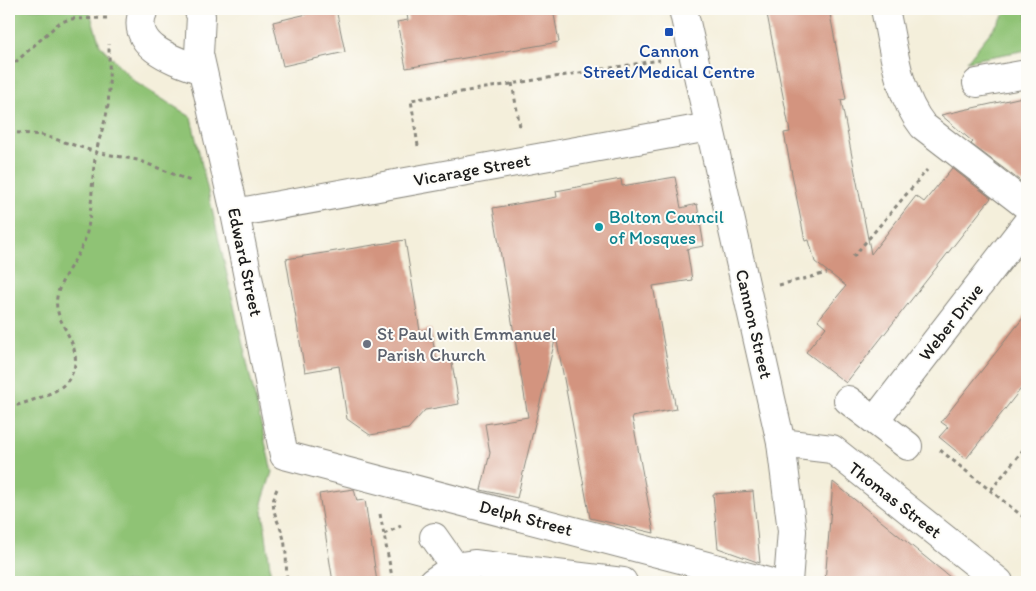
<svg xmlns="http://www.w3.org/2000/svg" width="1036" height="591" font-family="Itim,sans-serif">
<rect width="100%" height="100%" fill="#fdfcf7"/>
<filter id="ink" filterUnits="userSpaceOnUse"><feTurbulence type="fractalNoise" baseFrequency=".02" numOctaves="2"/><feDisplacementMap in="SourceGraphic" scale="10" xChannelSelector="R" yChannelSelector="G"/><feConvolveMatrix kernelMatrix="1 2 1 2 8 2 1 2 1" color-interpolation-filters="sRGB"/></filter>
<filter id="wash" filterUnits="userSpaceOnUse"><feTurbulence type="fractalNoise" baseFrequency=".0096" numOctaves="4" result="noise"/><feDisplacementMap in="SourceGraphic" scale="20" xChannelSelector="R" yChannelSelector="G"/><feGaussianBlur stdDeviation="1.12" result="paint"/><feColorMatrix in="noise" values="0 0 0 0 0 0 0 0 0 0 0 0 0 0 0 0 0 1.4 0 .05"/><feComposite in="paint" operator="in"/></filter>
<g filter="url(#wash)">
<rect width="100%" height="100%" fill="#f4efdb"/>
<!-- green -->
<g fill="#8fc374" stroke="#567048">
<path d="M9,9H89L100,45L135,82L191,117L272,472L262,503L270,567V582H9Z"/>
<path d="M1009,9H1027V50L967,61Z"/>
</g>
<g id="blocks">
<!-- building -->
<g fill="#d3947f">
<path d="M305,9H336L345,52L283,66L273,22L307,14Z"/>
<path d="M406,9H553L559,42L406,68L397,22L408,20Z"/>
<path d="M766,9H829L846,99L841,100L871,254L916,196L924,202L952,168L991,198L846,383L806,352L826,327L818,320L846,286L815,262L809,240L805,241L784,133L790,132Z"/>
<path d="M1027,96V186L971,144L973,142L941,115Z"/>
<path d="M675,177L681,208L697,204L704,246L687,249L692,280L653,286L676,409L632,417L654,533L590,518L556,336L517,498L481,490L490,453L485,424L528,417L493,208L557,197L556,191L621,179L622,186Z"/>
<path d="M405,240L420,331L431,329L436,359L451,357L459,404L425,410L408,429L370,435L347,419L339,366L305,372L286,259Z"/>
<path d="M1027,313V381L966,459L939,437L948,427L941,422Z"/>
<path d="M833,482L956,582H825Z"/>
<path d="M354,489L357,501L365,500L377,582H333L319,494Z"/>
<path d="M753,491L760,563L718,548L713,494Z"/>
</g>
</g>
</g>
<g filter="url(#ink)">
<use href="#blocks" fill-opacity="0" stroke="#88867c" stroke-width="1"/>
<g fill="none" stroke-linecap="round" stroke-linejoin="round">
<!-- minor casing -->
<g stroke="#88867c" stroke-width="30">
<g id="minor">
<path d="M144,9C127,47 176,61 202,70"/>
<path d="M198,9L201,16L199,54L235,213L284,455L768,582"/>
<path d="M683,9L781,443L792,531L788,582"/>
<path d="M885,9C894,49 897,93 923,126L1027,206"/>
<path d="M977,83L1027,74"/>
<path d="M235,213L709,127"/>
<path d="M848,400L908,446"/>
<path d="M875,420L1027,223"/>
<path d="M781,443L832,449L999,582"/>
<path d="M434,537L455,567"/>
<path d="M433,582L455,567L474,564L623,582"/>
</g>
</g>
<!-- path -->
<g stroke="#88867c" stroke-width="3" stroke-dasharray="4 4" stroke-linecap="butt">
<path d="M9,68L59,23L70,19L107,18"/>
<path d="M512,83L520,127"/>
<path d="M9,132L42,135L96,152L138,160L193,182"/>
<path d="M418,146L411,100L660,60"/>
<path d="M853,257L927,170"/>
<path d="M779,285L827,273"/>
<path d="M9,408C25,402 60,394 69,379C90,346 52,326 57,297C61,274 82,256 87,232C93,206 91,179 96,153C99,137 106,121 108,105C110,85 109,64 109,44"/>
<path d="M940,450L1027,520"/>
<path d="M277,489C266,511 283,524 285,546C287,558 286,570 287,582"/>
<path d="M991,490L1027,445"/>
<path d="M380,514L393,582"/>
<path d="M384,534L401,526"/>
</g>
<!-- minor -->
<use href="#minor" stroke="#fff" stroke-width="28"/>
</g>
</g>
<!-- markers -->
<rect fill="#1a4fb4" stroke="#fdfcf7" stroke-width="2" x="664" y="27" width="10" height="10" rx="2.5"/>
<circle fill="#0f9aa8" stroke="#fdfcf7" stroke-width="2" cx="599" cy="227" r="5"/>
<circle fill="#6b7280" stroke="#fdfcf7" stroke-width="2" cx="367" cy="344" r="5"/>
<g text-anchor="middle" stroke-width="4" stroke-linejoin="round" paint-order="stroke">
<!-- transit labels -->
<g font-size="18" fill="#164399" stroke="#fdfcf7">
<text x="669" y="57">Cannon<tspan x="669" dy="21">Street/Medical Centre</tspan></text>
</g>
<!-- street labels -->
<g font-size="18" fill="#1c1c1c" stroke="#fdfcf7">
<text transform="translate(472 170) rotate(-10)" y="6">Vicarage Street</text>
<text transform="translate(245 262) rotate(78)" y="6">Edward Street</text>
<text transform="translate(951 322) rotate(-52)" y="6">Weber Drive</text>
<text transform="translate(754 324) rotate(77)" y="6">Cannon Street</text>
<text transform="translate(895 500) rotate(38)" y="6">Thomas Street</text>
<text transform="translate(526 518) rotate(15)" y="6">Delph Street</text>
</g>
<!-- culture labels -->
<g font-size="18" fill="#0d838f" stroke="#fdfcf7" text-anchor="start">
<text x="609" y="223">Bolton Council<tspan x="609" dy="21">of Mosques</tspan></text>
</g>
<!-- worship labels -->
<g font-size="18" fill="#5b616d" stroke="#fdfcf7" text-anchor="start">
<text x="377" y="340">St Paul with Emmanuel<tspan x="377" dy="21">Parish Church</tspan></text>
</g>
</g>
<!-- margin -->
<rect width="1036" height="591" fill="none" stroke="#fdfcf7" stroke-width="30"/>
</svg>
